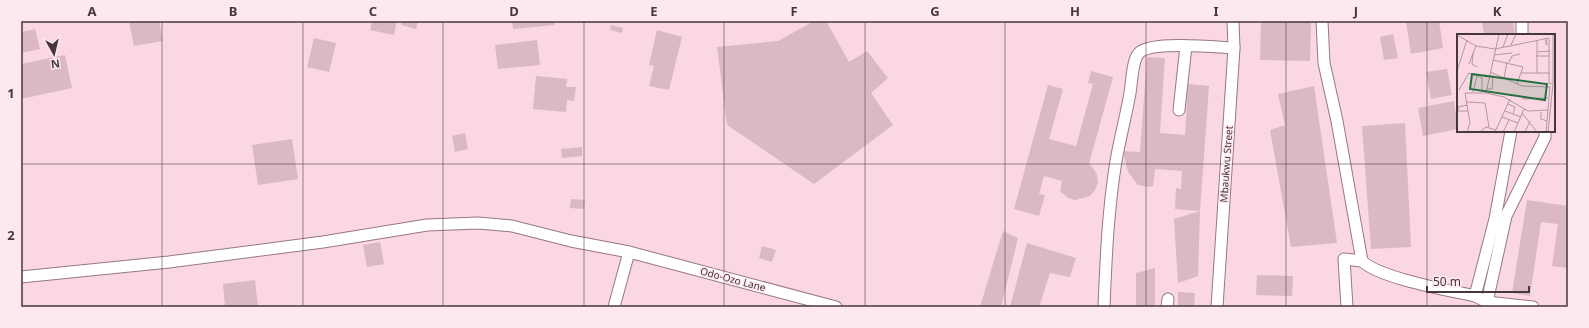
<svg xmlns="http://www.w3.org/2000/svg" width="1589" height="328" font-family="'Noto Sans',sans-serif">
<rect width="100%" height="100%" fill="#fad7e3"/>
<!-- building -->
<g fill="#dab8c4">
<path d="M129,21H159L163,41L134,46Z"/>
<path d="M372,21H397L394,35L370,30Z"/>
<path d="M402,21H418L416,29L401,25Z"/>
<path d="M512,21H554L555,25L513,29Z"/>
<path d="M814,21H826L849,62L867,51L888,78L871,93L893,125L814,184L727,125L717,47L778,41Z"/>
<path d="M1261,21H1311L1310,61L1260,60Z"/>
<path d="M1406,21H1439L1443,48L1411,54Z"/>
<path d="M1482,21H1513L1515,35H1484Z"/>
<path d="M611,25L623,28L622,33L610,30Z"/>
<path d="M35,29L40,49L21,53V32Z"/>
<path d="M657,30L682,37L669,90L649,86L654,66L649,65Z"/>
<path d="M1393,34L1398,58L1384,60L1380,37Z"/>
<path d="M314,38L336,43L329,72L307,67Z"/>
<path d="M537,40L540,65L498,69L495,45Z"/>
<path d="M65,55L72,88L21,99V64Z"/>
<path d="M1147,57L1165,58L1160,133L1185,135L1188,84L1209,86L1200,211L1175,209L1176,188L1181,189L1182,171L1155,169L1153,186L1148,187L1138,185L1128,172L1123,151L1140,152Z"/>
<path d="M1447,69L1452,95L1431,99L1426,72Z"/>
<path d="M1091,71L1113,77L1089,164L1093,168L1097,175L1098,183L1095,190L1090,196L1075,200L1068,198L1060,191L1062,181L1044,176L1039,194L1045,195L1039,216L1014,209L1048,85L1063,89L1049,139L1076,146L1093,84L1088,83Z"/>
<path d="M536,76L567,79L566,87H576L574,101L567,100L566,112L533,109Z"/>
<path d="M1314,86L1337,243L1291,247L1270,130L1285,125L1278,94Z"/>
<path d="M1454,101L1458,129L1423,136L1418,108Z"/>
<path d="M1405,123L1411,247L1371,249L1362,126Z"/>
<path d="M465,133L468,149L455,152L452,136Z"/>
<path d="M292,139L298,179L258,185L252,145Z"/>
<path d="M582,147V156L562,158L561,149Z"/>
<path d="M571,199L585,200L584,209L570,208Z"/>
<path d="M1527,200L1568,206V268L1552,266L1558,224L1541,222L1530,296L1512,293Z"/>
<path d="M1200,211L1198,276L1178,283L1174,219Z"/>
<path d="M1003,231L1018,238L1001,307H980Z"/>
<path d="M380,242L384,264L367,267L363,245Z"/>
<path d="M1027,243L1076,258L1070,277L1050,273L1039,307H1010Z"/>
<path d="M762,246L776,250L772,262L759,258Z"/>
<path d="M1155,268V307H1136V273Z"/>
<path d="M1257,275L1293,276L1292,296L1256,295Z"/>
<path d="M255,280L258,307H225L223,284Z"/>
<path d="M1178,292L1195,293L1194,307H1178Z"/>
<path d="M1255,305L1290,306V307H1255Z"/>
</g>
<g fill="none" stroke-linecap="round" stroke-linejoin="round">
<!-- street casing -->
<g stroke="#977883" stroke-width="13">
<g id="street">
<path d="M1322,21L1324,63L1337,121L1362,261C1379,278 1448,290 1475,296L1487,302L1533,307"/>
<path d="M1522,21V35"/>
<path d="M1179,110L1186,46"/>
<path d="M21,277L169,262L323,242L427,225L478,223L512,226L571,241L629,252L836,307"/>
<path d="M1475,296L1495,219L1511,131"/>
<path d="M1487,302L1506,216L1545,137V131"/>
<path d="M614,307L629,252"/>
<path d="M1104,307C1106,258 1108,210 1116,161C1120,138 1126,116 1130,93C1132,82 1132,58 1140,52C1154,41 1215,47 1234,48"/>
<path d="M1167,307L1168,299"/>
<path d="M1217,307L1234,48L1233,21"/>
<path d="M1347,307L1344,259L1362,261"/>
</g>
</g>
<!-- street -->
<use href="#street" stroke="#fff" stroke-width="11"/>
</g>
<!-- grid -->
<path fill="none" stroke="#45373c" stroke-width="1" stroke-opacity="0.55" d="M162,21V307M303,21V307M443,21V307M584,21V307M724,21V307M865,21V307M1005,21V307M1146,21V307M1286,21V307M1427,21V307M21,164H1568"/>
<g text-anchor="middle" stroke-width="3" stroke-linejoin="round" paint-order="stroke">
<!-- street labels -->
<g font-size="10" fill="#45373c" stroke="#fee8f0">
<text transform="translate(1226 164) rotate(-86)" y="4">Mbaukwu Street</text>
<text transform="translate(733 279) rotate(15)" y="4">Odo-Ozo Lane</text>
</g>
</g>
<!-- overview -->
<g transform="translate(1457 34)">
<rect width="98" height="98" fill="#fad7e3"/>
<path fill="none" stroke="#b297a0" stroke-width="1" d="M0,1L19,12L38,15L92,4V49L96,50M89,4V10L90,11L89,6M80,6V39M54,11L59,0M46,13L51,0M80,18L93,17M16,19L15,30L20,33M37,21L55,19M79,22H92M36,26L66,33L60,50M52,28L55,22L63,20M12,30L19,12M0,37L10,6M33,38L65,52L93,53M64,39H93M47,44L50,28M30,55H35L36,41M2,56L12,39L25,44V58M16,58L20,42M8,59H29L47,63L71,77L91,76M8,59L13,89L10,98M29,59L42,0M65,65L91,64M9,68L28,69L32,93M51,70L58,73L56,80M10,71L1,73V77H11M48,77L64,83M84,78V85L90,87M65,79L80,98M45,83L61,89M23,98L29,93L39,96M38,98L53,65M46,98L52,86M57,98L67,75M68,98L73,87M89,98L93,52M91,98L96,50V0"/>
<path fill="#24703e" fill-opacity="0.15" stroke="#24703e" stroke-width="2" d="M15,40L90,50L88,66L13,55Z"/>
<rect width="98" height="98" fill="none" stroke="#45373c" stroke-width="2"/>
</g>
<!-- border -->
<rect width="1589" height="328" fill="none" stroke="#fee8f0" stroke-width="44"/>
<!-- north arrow -->
<g transform="translate(54 54) rotate(172)" stroke="#fee8f0" stroke-width="3" paint-order="stroke">
<path d="M0-3L7 15L0 10L-7 15Z" fill="#45373c"/>
<text y="-6" font-size="11" font-weight="bold" text-anchor="middle" fill="#45373c">N</text>
</g>
<!-- scale -->
<path d="M1427 286v6h102v-6" fill="none" stroke="#45373c" stroke-width="2"/>
<text x="1433" y="286" font-size="12" fill="#45373c" stroke="#fee8f0" stroke-width="3" paint-order="stroke">50 m</text>
<rect x="22" y="22" width="1545" height="284" fill="none" stroke="#45373c" stroke-width="1.5"/>
<g font-size="13" text-anchor="middle" font-weight="bold" fill="#45373c">
<text x="92" y="16">A</text>
<text x="233" y="16">B</text>
<text x="373" y="16">C</text>
<text x="514" y="16">D</text>
<text x="654" y="16">E</text>
<text x="794" y="16">F</text>
<text x="935" y="16">G</text>
<text x="1075" y="16">H</text>
<text x="1216" y="16">I</text>
<text x="1356" y="16">J</text>
<text x="1497" y="16">K</text>
<text x="11" y="98">1</text>
<text x="11" y="240">2</text>
</g>
</svg>
